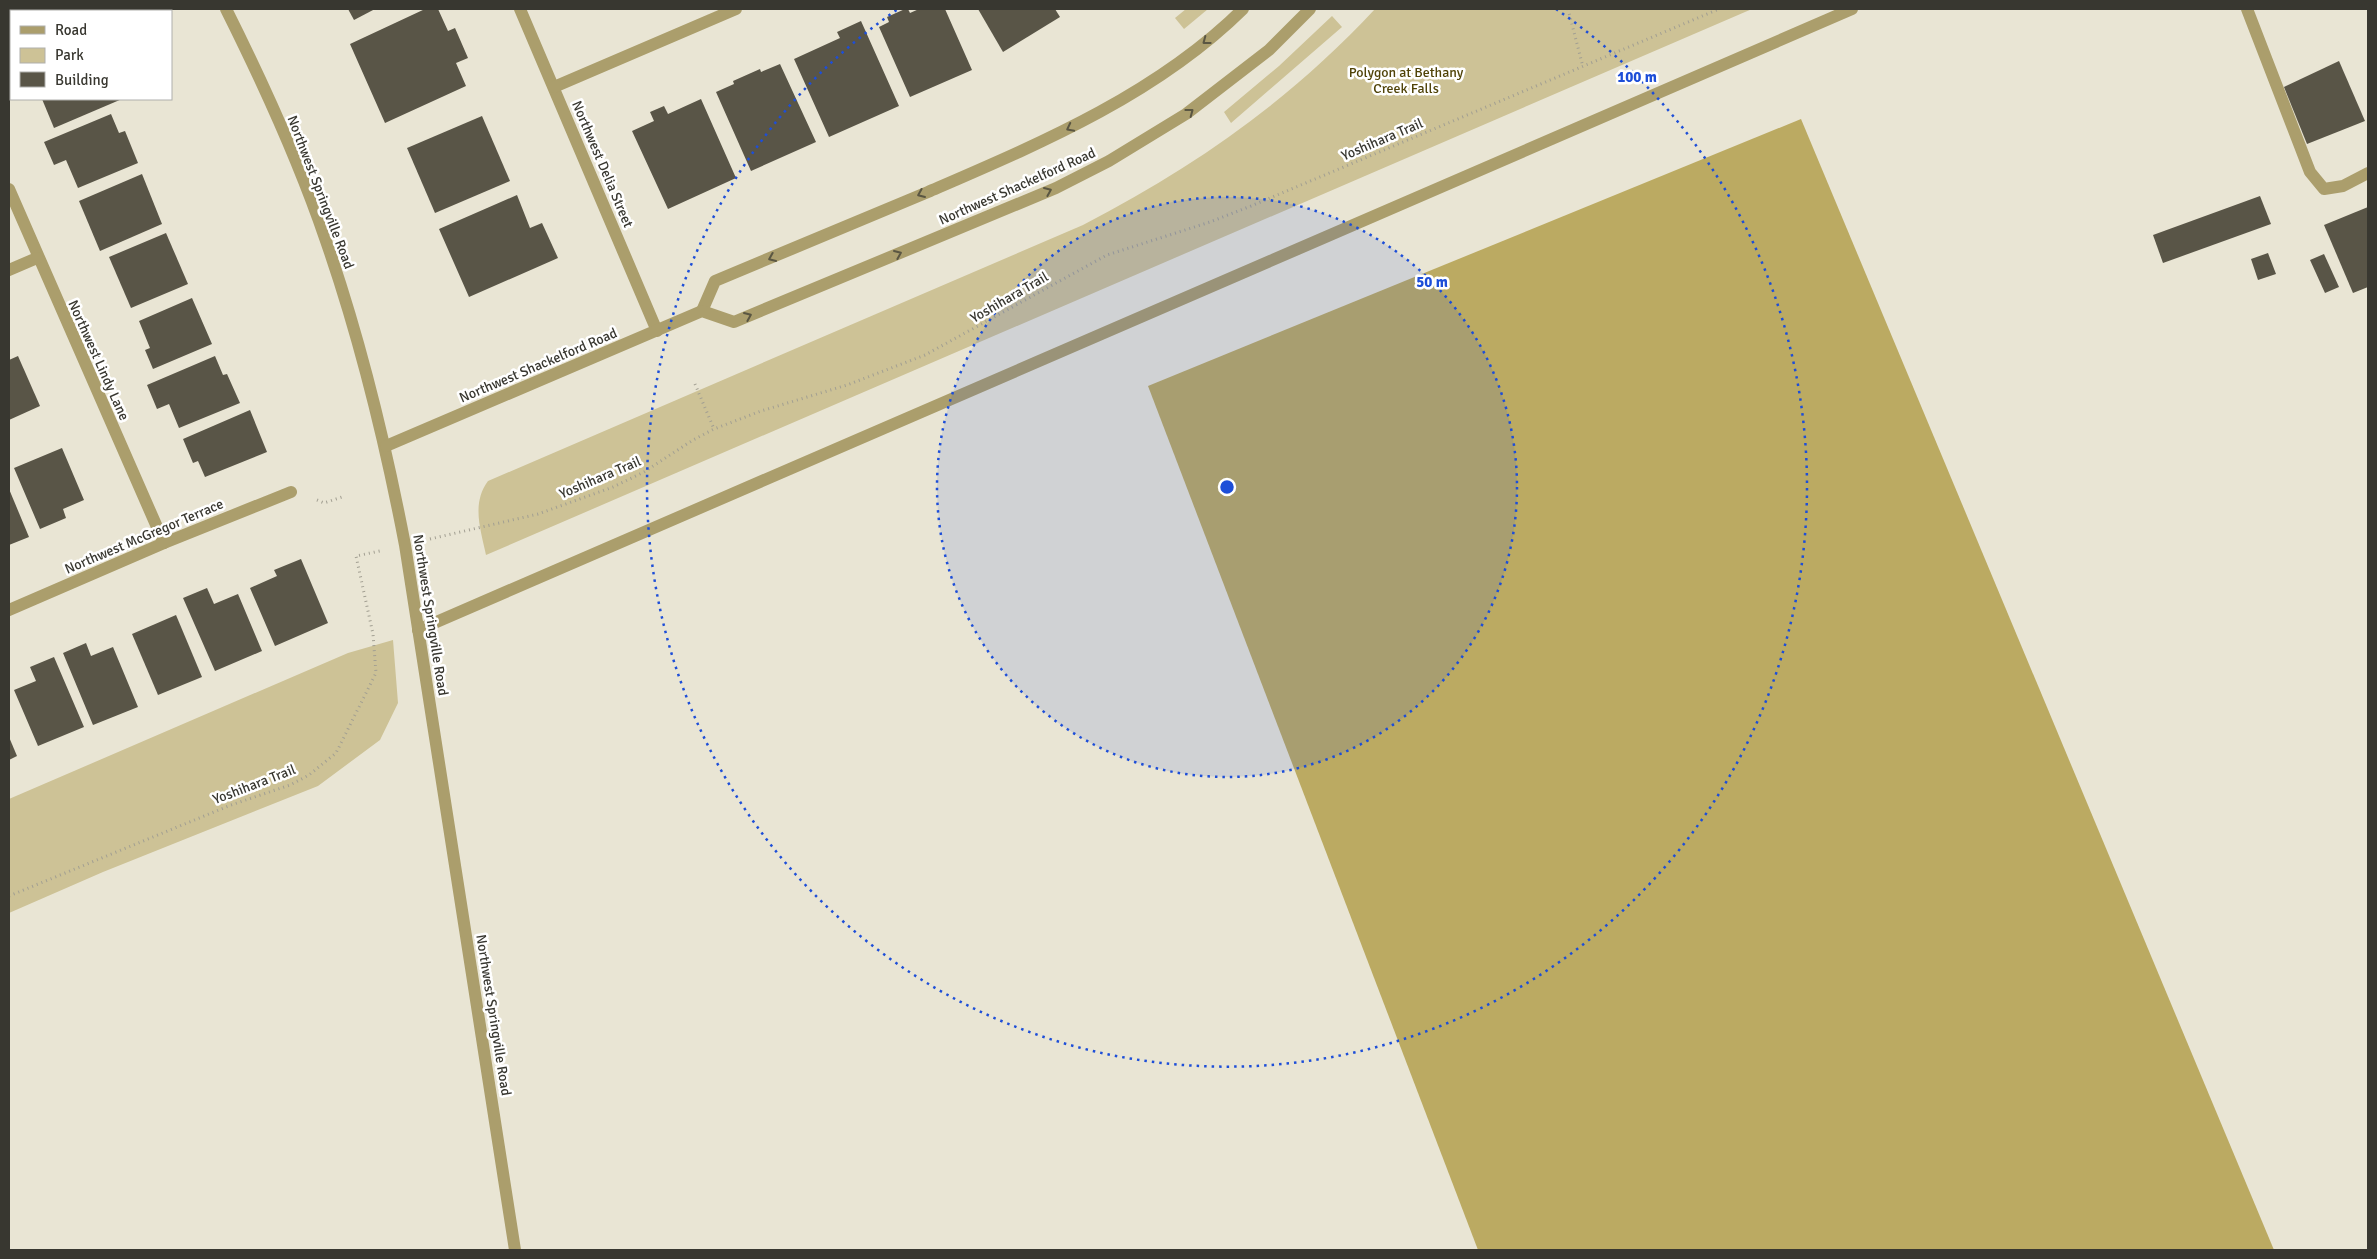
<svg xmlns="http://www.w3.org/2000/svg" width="2377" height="1259" font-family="Signika,sans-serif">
<rect width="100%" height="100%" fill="#e9e5d4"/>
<!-- green -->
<g fill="#cdc296">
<path d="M1186,9H1208L1184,29L1175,18Z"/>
<path d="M1375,9H1752L486,555C481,530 471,504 488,481L1083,225C1196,166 1288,102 1375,9Z"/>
<path d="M1332,16L1342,27L1231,123L1224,112L1279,66Z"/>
<path d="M393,640L398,703L380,740L318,786L103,872L9,913V799L348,653Z"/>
</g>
<!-- forest -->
<path fill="#bbaa62" d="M1801,119L2274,1250H1478L1148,386Z"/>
<!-- building -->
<g fill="#595547">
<path d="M9,9H48L42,11H11V24L9,25Z"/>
<path d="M348,9H375L354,20Z"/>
<path d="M425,9H438L448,31L455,28L468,58L456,63L466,86L385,123L350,44Z"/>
<path d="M905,9H908L910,13L919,9H945L972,70L910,97L879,27L889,22L887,17Z"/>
<path d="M978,9H1055L1060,17L1003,52Z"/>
<path d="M861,21L899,106L829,137L794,59L840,38L837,32Z"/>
<path d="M2339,61L2365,121L2307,144L2284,87Z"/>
<path d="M780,64L816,142L751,171L716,92L734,84L733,81L760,69L761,72Z"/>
<path d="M42,99H122L54,128Z"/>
<path d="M701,99L736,178L668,209L632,131L654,121L650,112L664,106L668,114Z"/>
<path d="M111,114L119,133L125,131L138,163L78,188L66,160L54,165L44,142Z"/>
<path d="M482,116L510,181L435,213L407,148Z"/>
<path d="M142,174L162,224L100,251L79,201Z"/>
<path d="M517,195L530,228L542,223L558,258L469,297L439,229Z"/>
<path d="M2260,196L2271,224L2163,263L2153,235Z"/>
<path d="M2368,207V287L2353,293L2324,225Z"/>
<path d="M166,233L188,284L131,308L109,257Z"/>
<path d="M2268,253L2276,274L2258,280L2251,259Z"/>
<path d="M2324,254L2339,287L2325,293L2310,260Z"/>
<path d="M192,298L212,344L153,369L145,350L150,348L139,321Z"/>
<path d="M18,356L40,406L9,420V360Z"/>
<path d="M215,356L223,375L227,374L240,403L179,428L169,404L157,409L147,385Z"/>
<path d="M250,410L267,452L205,477L198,461L193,463L183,439Z"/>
<path d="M62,448L84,500L63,509L66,518L40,529L14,468Z"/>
<path d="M9,489L29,537L9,545Z"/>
<path d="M301,559L328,623L275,646L250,588L277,576L274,570Z"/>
<path d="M207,588L214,604L238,594L262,651L215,671L183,598Z"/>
<path d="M176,615L202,677L158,695L132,634Z"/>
<path d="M86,643L91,656L113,647L138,707L93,725L63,653Z"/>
<path d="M54,657L84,727L38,746L14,690L36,681L30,667Z"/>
<path d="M9,737L17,756L9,760Z"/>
</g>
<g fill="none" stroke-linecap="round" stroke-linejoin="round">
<!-- path -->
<g stroke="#a29f92" stroke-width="3" stroke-dasharray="1 4" stroke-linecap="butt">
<path d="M1568,9L1583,67"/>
<path d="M695,384L714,429"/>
<path d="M317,500L324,503L342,497"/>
<path d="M430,539L538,514L613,487L644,472L693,440L714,429L761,411L847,385L925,355L1107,255L1210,222L1251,206L1719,9"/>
<path d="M9,896L231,805L290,785L309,775L336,753L376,673L373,634L356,556L380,551"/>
</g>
<!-- minor -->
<g stroke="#ab9e6c" stroke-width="12">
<path d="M226,9C263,83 298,159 325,238C360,338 385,441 405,545L515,1250"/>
<path d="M520,9L657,331"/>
<path d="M2247,9L2310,172L2324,189L2343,186L2368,173"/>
<path d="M554,87L736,9"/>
<path d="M9,189L164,543"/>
<path d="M9,270L37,258"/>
<path d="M702,311L715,281C786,251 857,221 928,192C1039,144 1156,95 1243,9"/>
<path d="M386,446L702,311L734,322L1056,188L1109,161L1186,114L1269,50L1310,9"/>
<path d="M9,610L164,543L291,492"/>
<path d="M418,630L1852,9"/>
</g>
</g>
<!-- one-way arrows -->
<defs><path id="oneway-chevron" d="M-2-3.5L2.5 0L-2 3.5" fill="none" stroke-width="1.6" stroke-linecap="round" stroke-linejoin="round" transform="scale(1.25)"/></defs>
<g stroke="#5a5642">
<use href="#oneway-chevron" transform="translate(1206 41) rotate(143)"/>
<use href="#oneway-chevron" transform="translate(1190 112) rotate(-37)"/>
<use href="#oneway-chevron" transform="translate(1070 128) rotate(153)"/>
<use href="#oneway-chevron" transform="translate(1048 191) rotate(-23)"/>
<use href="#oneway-chevron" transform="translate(921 194) rotate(157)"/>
<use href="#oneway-chevron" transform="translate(898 254) rotate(-23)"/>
<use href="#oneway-chevron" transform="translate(772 258) rotate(157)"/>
<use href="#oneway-chevron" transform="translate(748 316) rotate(-23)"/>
</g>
<!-- distance rings -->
<circle cx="1227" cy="487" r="290" fill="#1d4ed8" fill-opacity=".12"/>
<g fill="none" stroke="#1d4ed8" stroke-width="2.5" stroke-dasharray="2.5 5">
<circle cx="1227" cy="487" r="290"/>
<path d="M1556 9A580 580 0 1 1 898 9"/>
</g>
<g text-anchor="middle" stroke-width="5" stroke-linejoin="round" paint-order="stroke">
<!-- park labels -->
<g font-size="14" fill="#504308" stroke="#fff">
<text x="1406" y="77">Polygon at Bethany<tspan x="1406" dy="16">Creek Falls</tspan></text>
</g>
<!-- street labels -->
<g font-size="14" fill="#383730" stroke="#fff">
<text transform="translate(1382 139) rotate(-23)" y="5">Yoshihara Trail</text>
<text transform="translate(603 164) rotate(67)" y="5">Northwest Delia Street</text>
<text transform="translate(1017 186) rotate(-24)" y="5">Northwest Shackelford Road</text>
<text transform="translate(321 192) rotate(69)" y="5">Northwest Springville Road</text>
<text transform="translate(1009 297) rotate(-30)" y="5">Yoshihara Trail</text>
<text transform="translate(99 360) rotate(66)" y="5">Northwest Lindy Lane</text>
<text transform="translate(538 365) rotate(-23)" y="5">Northwest Shackelford Road</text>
<text transform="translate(600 477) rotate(-23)" y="5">Yoshihara Trail</text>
<text transform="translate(144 536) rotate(-23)" y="5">Northwest McGregor Terrace</text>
<text transform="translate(431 615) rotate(81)" y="5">Northwest Springville Road</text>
<text transform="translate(254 784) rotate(-21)" y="5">Yoshihara Trail</text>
<text transform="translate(494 1015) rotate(81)" y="5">Northwest Springville Road</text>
</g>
</g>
<circle cx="1227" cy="487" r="8" fill="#1d4ed8" stroke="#fff" stroke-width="2.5"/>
<g font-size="15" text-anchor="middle" font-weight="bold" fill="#1d4ed8" stroke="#fff" stroke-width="5" stroke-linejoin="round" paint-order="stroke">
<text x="1637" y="82">100 m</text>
<text x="1432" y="287">50 m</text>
</g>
<!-- border -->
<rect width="2377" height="1259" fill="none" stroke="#383730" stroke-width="20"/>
<!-- legend -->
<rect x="10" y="10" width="162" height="90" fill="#ffffff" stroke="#afafac"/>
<rect x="20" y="26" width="25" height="8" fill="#ab9e6c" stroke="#afafac"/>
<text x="55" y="35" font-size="15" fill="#383730">Road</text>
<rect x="20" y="48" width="25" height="15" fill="#cdc296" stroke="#afafac"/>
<text x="55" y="60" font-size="15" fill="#383730">Park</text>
<rect x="20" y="72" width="25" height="15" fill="#595547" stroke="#afafac"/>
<text x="55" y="85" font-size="15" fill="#383730">Building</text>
</svg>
